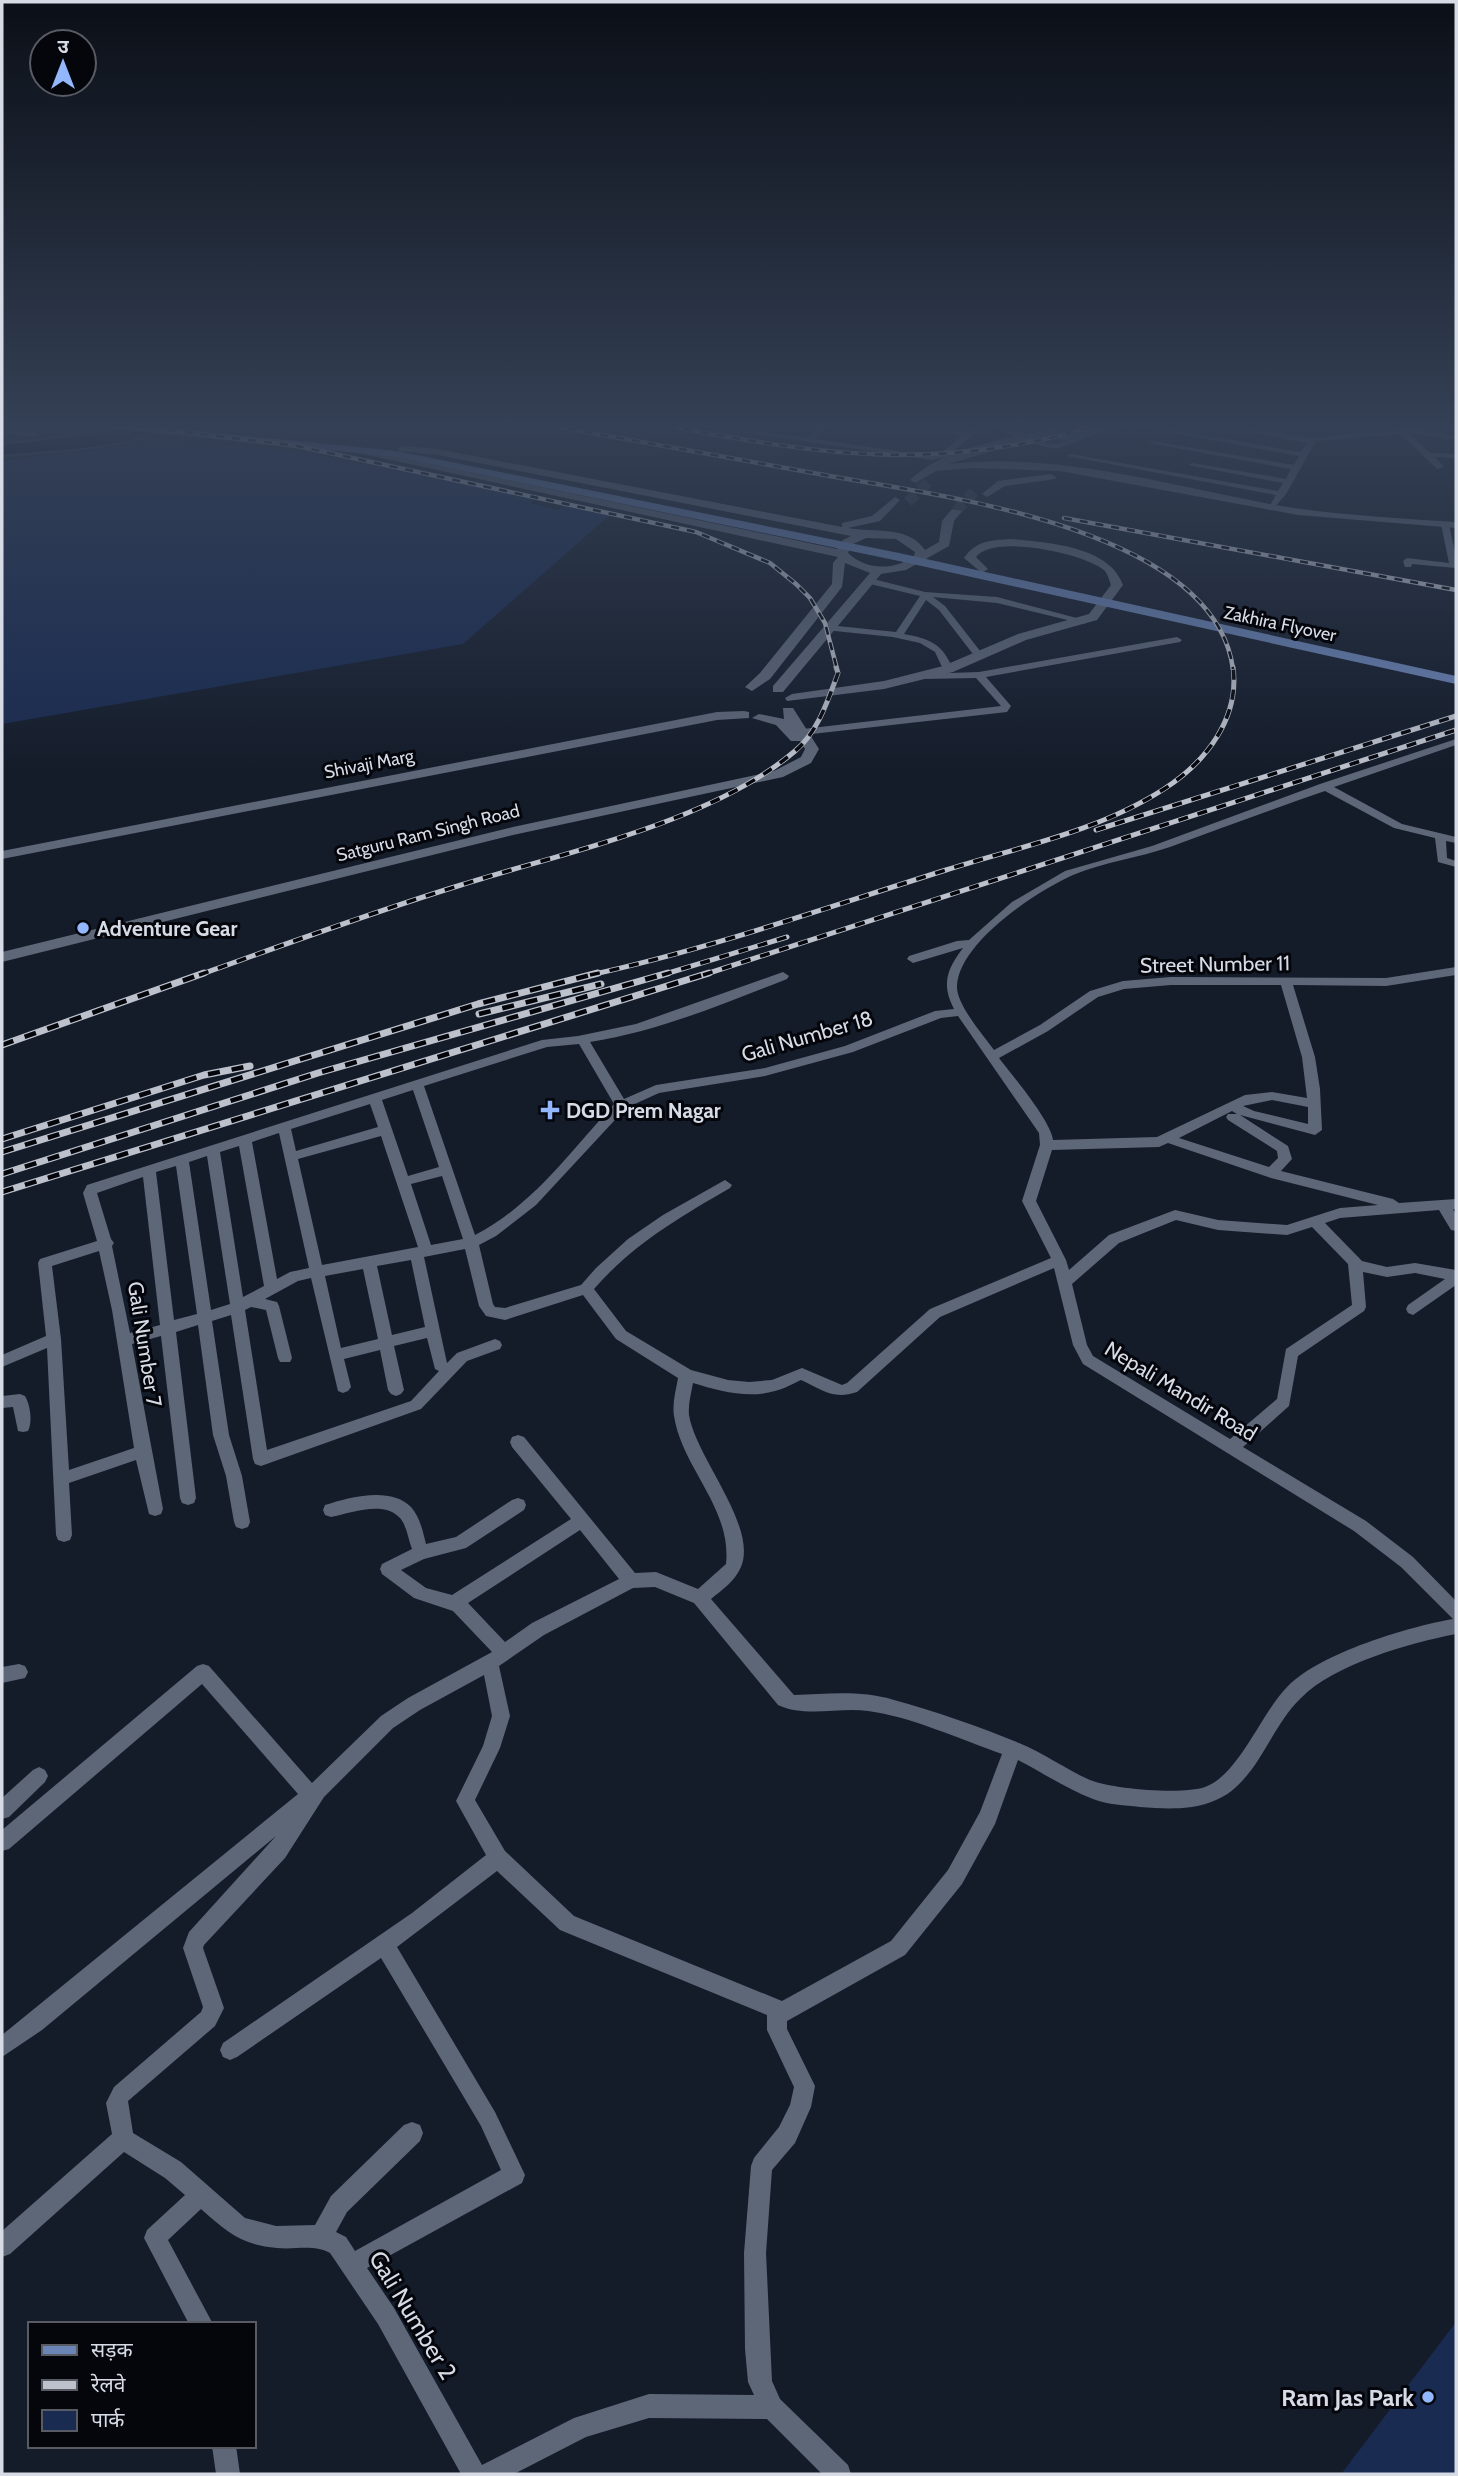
<svg xmlns="http://www.w3.org/2000/svg" width="1458" height="2476" viewBox="0 0 1458 2476" font-family="Cabin,'Noto Sans Devanagari',sans-serif">
	<rect width="100%" height="100%" fill="#141c2a"/>
	<g fill="#192b51">
		<polygon points="152,439 302,452 536,498 530,503 558,510 566,504 612,513 463,644 2,724 2,461 121,447"/>
		<polygon points="1456,2322 1456,2474 1342,2474 1342,2473"/>
	</g>
	<path fill="#000027" stroke="#404260" stroke-width="2" d="M123 426H168C125 451 52 451 2 456V444L116 430Z"/>
	<g fill="none" stroke-linecap="round" stroke-linejoin="round">
		<g stroke="#313946" stroke-width="11" stroke-dasharray="11 6" stroke-linecap="butt">
			<polyline points="908,502 928,482"/>
			<polyline points="956,511 974,492"/>
		</g>
		<g fill="#5e6778" fill-rule="evenodd">
			<polygon points="701,426 720,426 807,438 820,426 828,426 814,439 932,456 941,453 962,436 945,433 947,426 955,426 952,430 966,433 975,426 983,426 947,457 932,460"/>
			<path d="M995 426C1015 426 1033 443 1053 444 1064 445 1079 435 1090 431 1103 427 1116 426 1129 426L1097 434 1056 449 1021 441Z"/>
			<polygon points="1135,426 1151,426 1301,452 1307,443 1233,428 1238,426 1310,438 1398,429 1401,427 1405,429 1433,426 1424,430 1456,436 1456,440 1409,433 1430,453 1456,454 1456,458 1435,457 1444,467 1437,469 1401,434 1316,441 1286,494 1273,509 1269,507 1276,495 1067,456 1071,454 1278,491 1283,483 1188,465 1192,463 1286,479 1291,469 1149,443 1153,441 1294,465 1299,456"/>
			<polygon points="2,429 35,432 39,434 35,436 2,433"/>
			<polygon points="1445,522 1449,524 1456,557 1456,568 1412,564 1411,567 1405,567 1403,561 1407,558 1449,563 1441,524"/>
			<path d="M869 578 925 592 997 597 1088 621 1084 624 997 603 933 597 945 606 984 656 976 658 939 610 926 600 904 634C930 639 942 643 953 669L948 672 943 669 935 652 920 643 893 637 825 630V626L828 625 896 632 920 596 866 583V579Z"/>
			<polygon points="1177,637 1182,640 1180,642 986,677 1011,706 1007,712 803,735 798,732 803,729 1001,706 976,678 924,679 921,678 921,674 979,672"/>
			<path d="M1456 739V745L1334 787 1402 824 1456 837V843L1446 841 1447 858 1456 861V867L1438 862 1435 838 1394 828 1325 791C1273 809 1221 828 1170 847 1138 858 1104 862 1073 875 1037 891 959 942 957 986 956 1004 983 1035 994 1050L1040 1025 1090 991 1123 981 1171 977 1386 978 1456 967V975L1386 986 1293 985 1315 1057 1320 1089 1322 1130 1315 1135 1240 1115 1288 1146 1292 1159 1281 1171 1393 1199 1399 1203 1456 1199V1209H1453L1456 1215V1231L1451 1230 1439 1210 1340 1218 1325 1223 1362 1261 1387 1267 1415 1263 1456 1270V1285L1413 1315 1408 1313 1406 1309 1408 1305 1445 1279 1415 1273 1387 1277 1363 1272 1366 1307 1364 1311 1298 1356 1289 1406 1243 1447 1366 1521 1413 1557 1456 1601V1634C1410 1643 1334 1664 1301 1698 1276 1722 1266 1755 1243 1780 1216 1811 1179 1810 1140 1807 1125 1805 1108 1805 1093 1799 1067 1789 1043 1773 1018 1760L995 1824 962 1884 905 1955 787 2021V2029L815 2086 811 2107 795 2143 772 2170 766 2253 772 2381 780 2399 848 2465 851 2474H822L767 2419 649 2418 586 2437 514 2474H461L378 2324 330 2253C313 2244 296 2250 277 2248 241 2245 227 2232 201 2209L168 2240 213 2324H189L144 2238 147 2230 185 2195 165 2178 124 2152 10 2254 2 2257V2231L112 2134 106 2103 114 2087 201 2012 203 2007 183 1948 189 1932 276 1836 42 2030 2 2057V2035L298 1794 202 1684 9 1849 2 1851V1830L197 1666 203 1664 209 1666 312 1783 381 1716 408 1698 492 1652 453 1611 414 1598 382 1574 380 1569 382 1564 412 1549C408 1539 407 1526 400 1518 384 1500 351 1513 331 1517L325 1515 323 1510 325 1505C349 1497 391 1486 411 1507 420 1517 423 1532 426 1544L456 1537 512 1500 518 1498 524 1500 526 1505 524 1510 466 1548 424 1559 401 1570 426 1588 452 1595 571 1519 512 1447 510 1442 512 1437 518 1435 524 1437 635 1573 656 1572 698 1589 726 1564C732 1508 682 1468 674 1416 672 1403 676 1390 678 1378L616 1339 583 1295 505 1320 486 1316 479 1306 465 1249 424 1257 447 1363 457 1353 495 1339 500 1341 502 1345 500 1349 467 1361 421 1409 261 1466 255 1464 253 1459 231 1315 212 1321 229 1435 242 1476 250 1522 248 1527 242 1529 236 1527 234 1522 226 1476 213 1435 198 1325 176 1332 196 1498 194 1503 188 1505 182 1503 180 1498 161 1336 132 1344 163 1509 161 1514 155 1516 149 1514 136 1460 69 1483 72 1535 70 1540 64 1542 58 1540 56 1535 47 1348 2 1367V1355L46 1336 38 1263 40 1259 97 1241 83 1193 87 1185 542 1040 578 1036 636 1024 783 972 789 976 787 979C723 1004 659 1031 590 1042L624 1099 656 1085 765 1068 845 1046 935 1011 954 1009C941 984 947 969 963 948L913 963 907 959 909 956 957 941 969 940 1012 902 1065 871 1152 846 1320 784ZM1171 985H1281L1302 1057 1307 1098 1272 1092 1245 1095 1157 1137 1053 1140C1051 1121 1012 1075 999 1058L1048 1031 1098 997 1124 989ZM958 1016 1039 1133 1040 1145 1022 1201 1051 1258 930 1309 847 1383 842 1385 802 1368 772 1380 749 1382 728 1380 691 1370 626 1331 594 1289C632 1245 680 1217 730 1188L732 1185 725 1180 663 1215 628 1239 596 1268 581 1285 505 1308 495 1307 493 1304 479 1245 496 1236 536 1205 626 1108 659 1093 765 1076 853 1052 941 1018ZM579 1044 614 1104C572 1150 532 1206 475 1235L424 1086 547 1047ZM413 1090 439 1167 408 1176 382 1100ZM1272 1100 1308 1107V1124L1254 1111 1243 1106ZM370 1104 378 1127 296 1151 291 1129ZM1232 1111 1237 1114H1228L1226 1117 1228 1120 1277 1151 1278 1158 1269 1167 1179 1138ZM279 1133 309 1268 290 1272 277 1279 252 1142ZM381 1136 418 1247 322 1265 298 1159ZM1168 1143 1271 1178 1378 1205 1340 1208 1287 1225 1218 1220 1175 1210 1109 1235 1069 1270 1066 1260 1036 1201 1052 1150 1159 1147ZM239 1146 264 1286 243 1297 220 1152ZM207 1156 230 1304 211 1310 189 1162ZM176 1166 197 1314 174 1320 156 1172ZM442 1176 463 1239 431 1245 411 1184ZM143 1177 160 1325 130 1333 112 1246 114 1243 111 1239 97 1193ZM1176 1220 1218 1230 1287 1235 1312 1227 1348 1264 1352 1305 1286 1349 1277 1399 1230 1439 1093 1356 1087 1345 1072 1284 1119 1243ZM99 1251 112 1310 134 1448 69 1470 61 1339 52 1266ZM411 1260 425 1327 392 1335 377 1266ZM1054 1268 1073 1345 1083 1364 1354 1531 1401 1567 1453 1619C1407 1627 1321 1653 1288 1686 1261 1713 1239 1775 1205 1787 1182 1795 1112 1789 1090 1780 1065 1769 1044 1753 1019 1743 981 1727 934 1711 894 1700 861 1690 827 1694 794 1695L711 1599C722 1590 735 1581 741 1567 758 1526 696 1458 689 1415 688 1405 691 1394 693 1383 719 1391 748 1399 775 1391 784 1389 792 1384 801 1380 823 1390 833 1400 857 1392L940 1317ZM363 1269 378 1339 341 1348 325 1276ZM311 1278 338 1391 343 1393 348 1391 351 1387 344 1359 380 1350 388 1390 391 1394 396 1396 401 1394 404 1390 394 1346 427 1338 435 1369 439 1371 411 1401 267 1450 245 1310 251 1307 266 1310 278 1358 280 1362H290L292 1358 279 1306 277 1302 265 1299 298 1281ZM580 1530 619 1579 532 1623 505 1642 468 1603ZM655 1587 694 1603 778 1705C806 1718 838 1707 868 1711 909 1716 962 1740 1002 1754L980 1812 948 1870 891 1941 782 2001 574 1916 505 1851 475 1800 500 1748 510 1716 499 1666 544 1635 633 1588ZM484 1675 492 1716 483 1746 456 1801 486 1855 412 1913 223 2043 220 2050 223 2057 230 2060 237 2057 381 1958 481 2126 501 2170 355 2251 346 2237 336 2232 347 2212 420 2141 423 2133 420 2125 412 2122 404 2125 331 2196 315 2225 276 2226 245 2218 181 2162 133 2133 128 2101 215 2026 224 2008 203 1948 204 1945 285 1858 324 1797 393 1728 420 1710ZM497 1871 560 1930 767 2015V2030L794 2087 790 2105 779 2127 754 2158 751 2166 744 2253 745 2349 748 2382 754 2395 649 2394 574 2418 482 2465 394 2308 367 2268 522 2183 525 2175 495 2112 397 1947Z"/>
			<path d="M20 1394 25 1396C30 1404 33 1422 28 1431L23 1432 18 1431 13 1407 2 1408V1396Z"/>
			<polygon points="19,1664 25,1666 28,1672 25,1678 2,1683 2,1667"/>
			<polygon points="39,1767 45,1770 48,1776 45,1782 9,1817 2,1819 2,1798 33,1770"/>
			<polygon points="212,2446 236,2446 240,2474 216,2474"/>
		</g>
		<g fill="#5e6778" fill-rule="evenodd">
			<path d="M1061 426H1078L948 464C1059 452 1167 485 1275 505 1335 515 1396 518 1456 522V528L1298 515 1060 471 972 468 936 471 915 483 910 480C946 445 1011 439 1061 426Z"/>
			<polygon points="1097,426 1113,426 1062,442 1057,439"/>
			<path d="M403 446 438 449 842 527V523L872 516 895 497 900 500 880 521 848 528C874 533 908 525 925 550L939 542 942 521 952 509 962 511 954 521 949 546 906 570 881 574 783 692H773V686L870 573 845 563 842 587 770 679 752 691 745 687 760 673 832 584 833 563 838 557 345 450 350 447 837 549 843 540 851 536 438 455 399 451 398 449ZM866 538 896 539 915 552 914 556C894 571 866 570 848 553L851 545Z"/>
			<polygon points="1051,474 1056,477 1055,479 1005,486 987,497 982,494 998,481"/>
			<path d="M1011 539C1046 542 1110 546 1123 585L1097 620 1026 640 953 672 884 689 787 701 785 698 792 694 884 681 943 666 1018 634 1089 614 1111 585C1109 580 1108 574 1104 570 1084 553 993 534 976 557L988 569 982 573 964 558C976 541 990 540 1011 539Z"/>
			<polygon points="783,708 793,708 819,749 811,763 783,777 513,835 2,962 2,952 513,827 774,771 801,757 805,749 800,741 791,741 776,725 752,718 759,714 784,719"/>
			<polygon points="744,711 749,712 749,718 717,720 2,859 2,851 717,712"/>
		</g>
		<polygon fill="#6a84b6" fill-rule="evenodd" points="108,426 146,426 397,451 899,553 1456,676 1456,684 899,561 397,457 114,429"/>
		<g stroke="#bcc1cc" stroke-width="4.5">
			<g id="rail-far2">
				<polyline points="137,426 297,446 696,532 770,563 796,584 810,598 825,623 837,669"/>
				<path d="M553 426C642 442 731 458 819 474 931 495 1214 525 1233 669"/>
				<path d="M669 426C825 456 939 472 1095 426"/>
				<polyline points="1064,518 1456,590"/>
			</g>
		</g>
		<g stroke="#bcc1cc" stroke-width="5">
			<g id="rail-far1">
				<polyline points="1096,830 1456,716"/>
				<path d="M199 975C286 944 373 912 461 885 565 852 712 822 795 751 818 732 828 700 838 673L836 667"/>
				<path d="M590 975C710 949 828 907 946 870 1019 847 1099 831 1164 789 1206 762 1240 718 1233 667"/>
				<polyline points="662,975 787,937"/>
				<polyline points="703,975 1456,730"/>
			</g>
		</g>
		<g stroke="#bcc1cc" stroke-width="7">
			<g id="rail">
				<polyline points="479,1014 601,984"/>
				<polyline points="2,1045 204,973"/>
				<polyline points="2,1139 204,1075 250,1066"/>
				<polyline points="2,1152 478,1004 598,973"/>
				<polyline points="2,1174 318,1073 668,973"/>
				<polyline points="2,1192 709,973"/>
			</g>
		</g>
		<use href="#rail-far2" stroke="#04060c" stroke-width="2.5" stroke-dasharray="8" stroke-linecap="butt"/>
		<use href="#rail-far1" stroke="#04060c" stroke-width="3.5" stroke-dasharray="10" stroke-linecap="butt"/>
		<use href="#rail" stroke="#04060c" stroke-width="4.5" stroke-dasharray="12" stroke-linecap="butt"/>
	</g>
	<linearGradient id="sky" x2="0" y2="1"><stop stop-color="#0b0f17"/><stop offset="0.55" stop-color="#344055"/><stop offset="1" stop-color="#344055" stop-opacity="0"/></linearGradient>
	<rect width="1458" height="773" fill="url(#sky)"/>
	<g fill="#93b7fd" stroke="#04060c" stroke-width="2.5">
		<circle cx="83" cy="928" r="7"/>
		<path d="M546.5 1099.5h7v7h7v7h-7v7h-7v-7h-7v-7h7z"/>
		<circle cx="1428" cy="2397" r="7"/>
	</g>
	<g text-anchor="middle" dominant-baseline="central" stroke-width="6" stroke-linejoin="round" paint-order="stroke">
		<g font-size="18" fill="#d6dbe5" stroke="#04060c">
			<text transform="translate(1280 624) rotate(12)">Zakhira Flyover</text>
			<text transform="translate(369 764) rotate(-11)">Shivaji Marg</text>
			<text transform="translate(428 833) rotate(-14)">Satguru Ram Singh Road</text>
		</g>
		<g font-size="21" font-weight="bold" fill="#d6dbe5" stroke="#04060c" text-anchor="start">
			<text x="97" y="928">Adventure Gear</text>
			<text x="566" y="1110">DGD Prem Nagar</text>
		</g>
		<g font-size="21" fill="#d6dbe5" stroke="#04060c">
			<text transform="translate(1215 964) rotate(-1)">Street Number 11</text>
			<text transform="translate(807 1036) rotate(-16)">Gali Number 18</text>
			<text transform="translate(145 1344) rotate(81)">Gali Number 7</text>
			<text transform="translate(1181 1391) rotate(31)">Nepali Mandir Road</text>
		</g>
		<g font-size="24" fill="#d6dbe5" stroke="#04060c">
			<text transform="translate(413 2315) rotate(59)">Gali Number 2</text>
		</g>
		<g font-size="24" font-weight="bold" fill="#d6dbe5" stroke="#04060c" text-anchor="end">
			<text x="1414" y="2397">Ram Jas Park</text>
		</g>
	</g>
	<rect width="1458" height="2476" fill="none" stroke="#d6dbe5" stroke-width="7"/>
	<rect x="28" y="2322" width="228" height="126" fill="#04060c" stroke="#585b63" stroke-width="2"/>
	<rect x="42" y="2345" width="35" height="10" fill="#6a84b6" stroke="#585b63" stroke-width="2"/>
	<text x="91" y="2357" font-size="21" fill="#d6dbe5">सड़क</text>
	<rect x="42" y="2380" width="35" height="10" fill="#bcc1cc" stroke="#585b63" stroke-width="2"/>
	<text x="91" y="2392" font-size="21" fill="#d6dbe5">रेलवे</text>
	<rect x="42" y="2410" width="35" height="21" fill="#192b51" stroke="#585b63" stroke-width="2"/>
	<text x="91" y="2427" font-size="21" fill="#d6dbe5">पार्क</text>
	<g transform="translate(63 63)"><circle r="33" fill="#04060c" stroke="#585b63" stroke-width="2"/>
	<path d="M0-5L12 26L0 18L-12 26Z" fill="#93b7fd"/>
	<text y="-10" font-size="19" font-weight="bold" text-anchor="middle" fill="#d6dbe5">उ</text>
	</g>
</svg>
